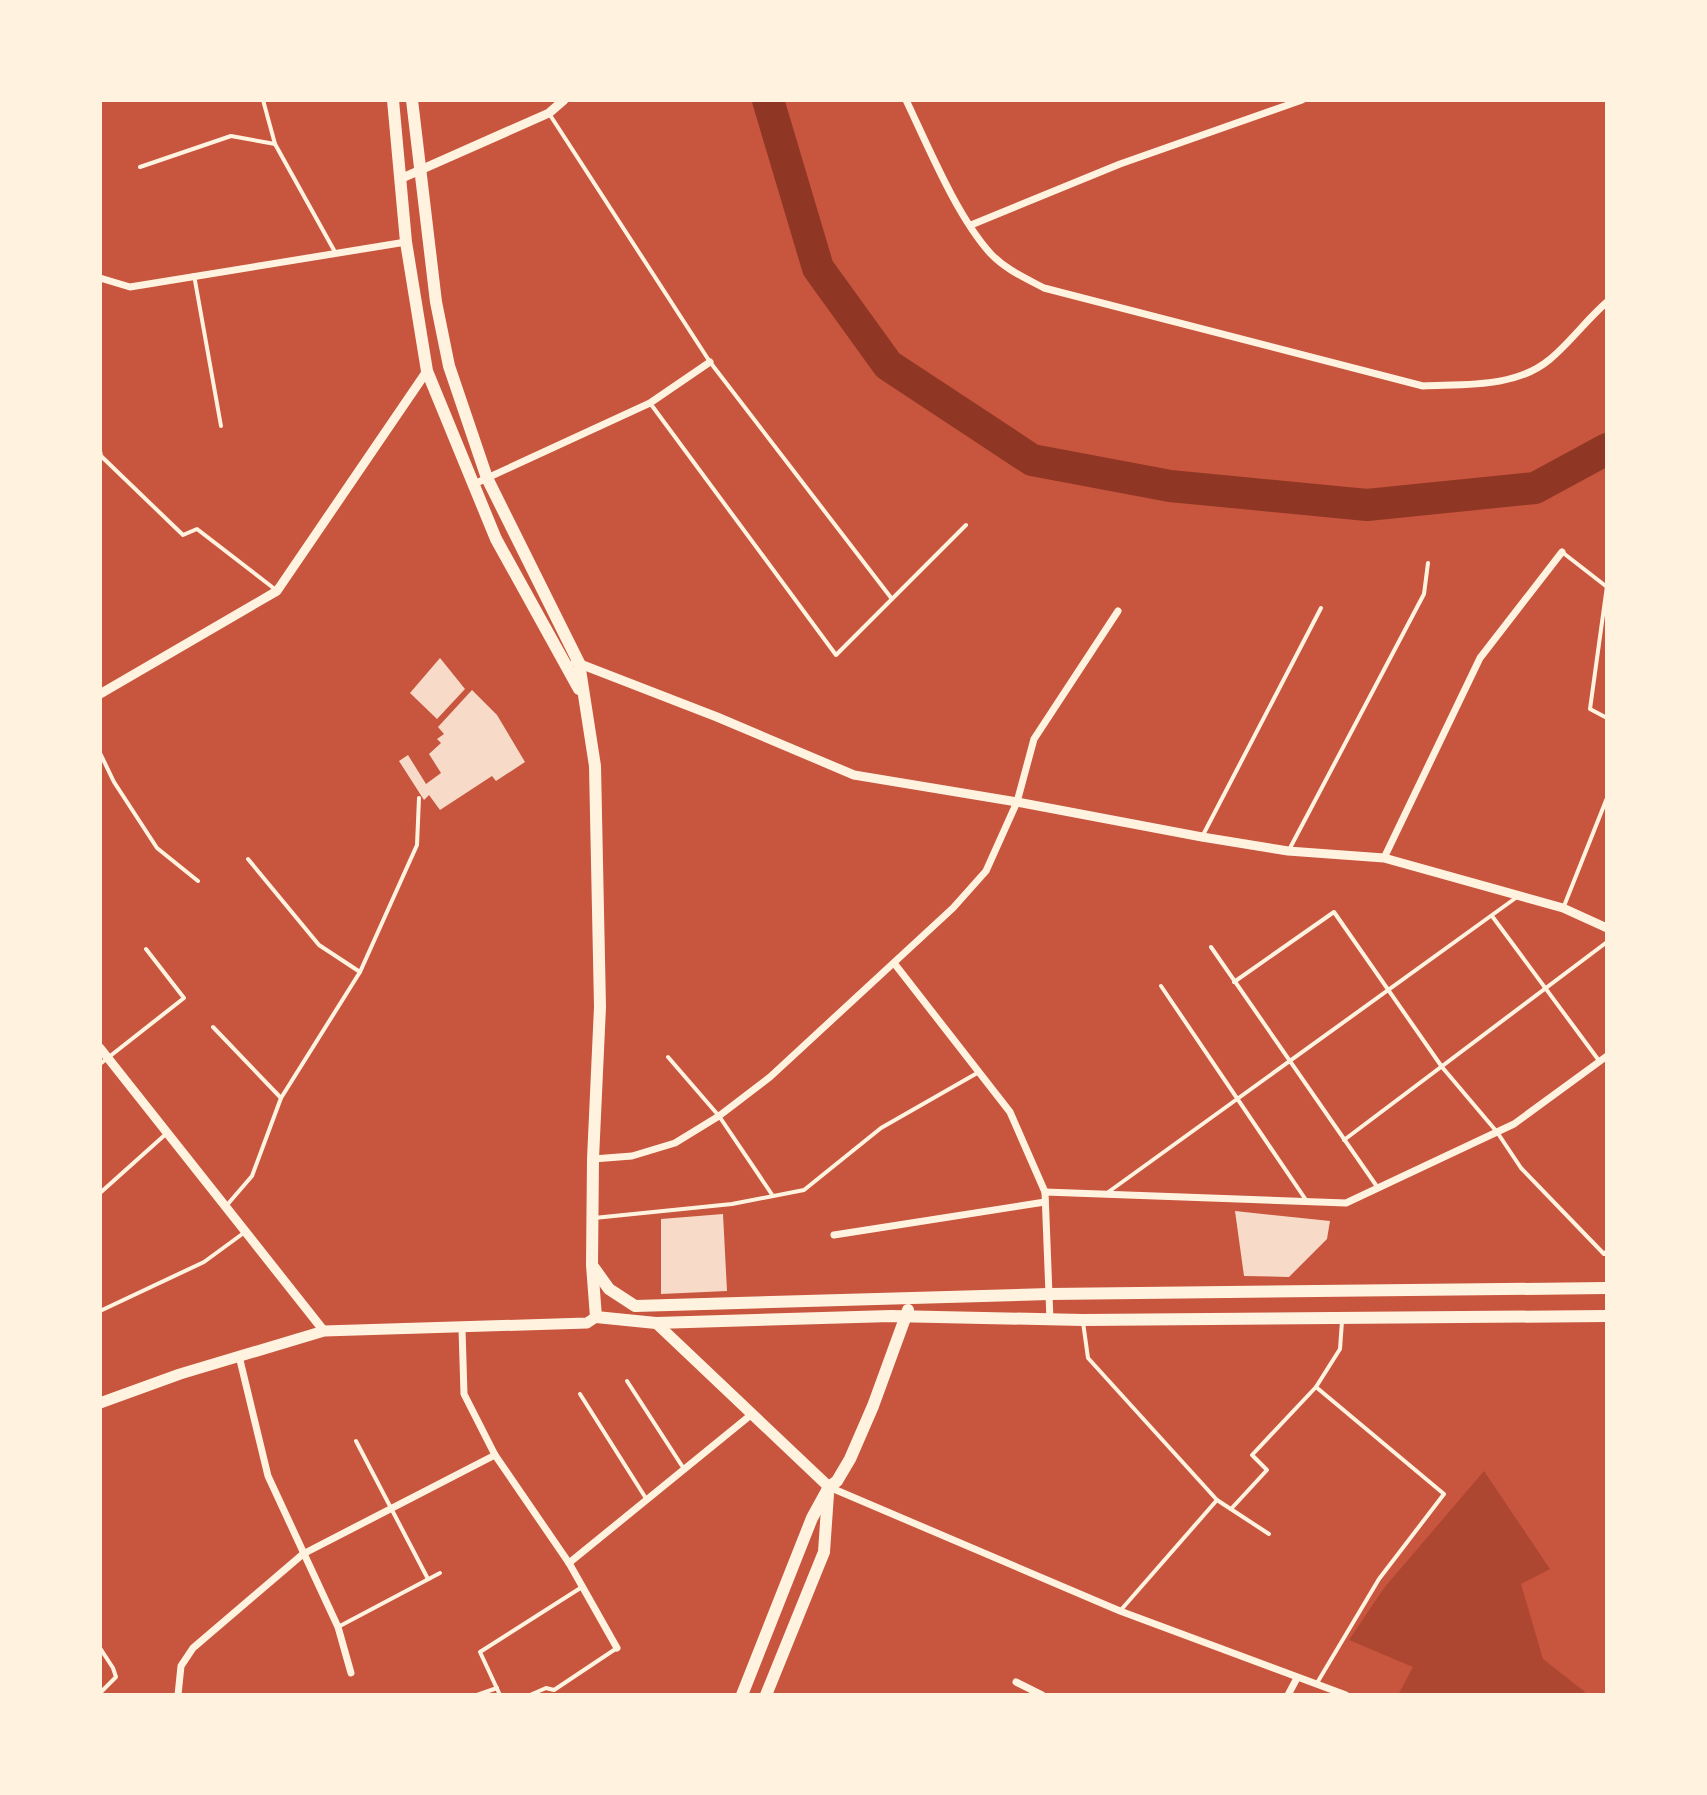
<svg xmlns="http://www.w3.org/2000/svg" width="1707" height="1795" viewBox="0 0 1707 1795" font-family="Manrope,sans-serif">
	<rect width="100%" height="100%" fill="#c8553d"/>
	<polygon fill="#ae4732" points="1484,1471 1550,1569 1521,1584 1543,1659 1585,1692 1582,1695 1398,1695 1413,1667 1349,1640 1384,1588"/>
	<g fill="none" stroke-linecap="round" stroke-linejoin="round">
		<polyline stroke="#8f3625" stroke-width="32" points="768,100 818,268 888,365 1032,460 1170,486 1367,505 1535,488 1607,449"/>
	</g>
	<g fill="#f7dbc8">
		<polygon points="440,658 465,689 437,719 410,693"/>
		<polygon points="472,690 497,715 525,762 496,781 492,776 440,810 429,795 424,800 399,761 408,755 426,784 441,773 429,754 441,743 437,739 444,734 438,727"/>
		<polygon points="1235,1211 1330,1221 1327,1239 1289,1277 1244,1276"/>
		<polygon points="723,1214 727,1291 661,1294 661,1219"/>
	</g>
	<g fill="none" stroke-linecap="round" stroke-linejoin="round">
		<g stroke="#fff3e0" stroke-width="4">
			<polyline points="263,100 275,144 335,252"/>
			<polyline points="550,115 710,362 892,599"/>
			<polyline points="140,167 231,136 275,144"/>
			<polyline points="194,275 221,426"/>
			<polyline points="650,403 836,655 966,525"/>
			<polyline points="100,451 101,456 183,535 197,529 276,590"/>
			<polyline points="1562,552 1607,587"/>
			<polyline points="1607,586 1590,709 1607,718"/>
			<polyline points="100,753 114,782 157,848 198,881"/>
			<polyline points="1203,835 1321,608"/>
			<polyline points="1290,848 1424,594 1428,563"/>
			<polyline points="248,859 319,945 360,972"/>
			<polyline points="1564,906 1607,798"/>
			<polyline points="1492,916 1600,1062"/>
			<polyline points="1211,947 1378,1188"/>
			<polyline points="1234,982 1334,912 1442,1067 1497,1132 1521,1168 1604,1254 1607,1251"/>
			<polyline points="1161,986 1306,1200"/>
			<polyline points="213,1027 281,1098"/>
			<polyline points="668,1057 719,1116 773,1196"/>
			<polyline points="100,1064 184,998 146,949"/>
			<polyline points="1344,1140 1607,942"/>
			<polyline points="100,1193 167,1133"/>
			<polyline points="1107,1193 1517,897"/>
			<polyline points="227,1205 252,1176 281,1098 360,972 417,845 419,798"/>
			<polyline points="594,1218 732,1204 804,1190 881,1128 979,1072"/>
			<polyline points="100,1311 204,1262 245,1232"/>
			<polyline points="1083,1322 1088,1358 1217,1500 1269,1534"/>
			<polyline points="627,1381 684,1469"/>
			<polyline points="1316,1387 1444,1494 1379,1579 1317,1683"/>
			<polyline points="580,1394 647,1500"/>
			<polyline points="356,1441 428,1579"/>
			<polyline points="1231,1509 1267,1470 1252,1455 1316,1387 1340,1349 1342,1321"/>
			<polyline points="1120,1611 1217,1500"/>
			<polyline points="338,1627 440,1573"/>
			<polyline points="100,1648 113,1668 116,1677 100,1693"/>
			<polyline points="477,1695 497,1688"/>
			<polyline points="500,1695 480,1652 582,1587"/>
			<polyline points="530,1695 546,1688 554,1690 617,1648"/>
		</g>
		<g stroke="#fff3e0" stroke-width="7">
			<path d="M906 100C928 146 957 217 991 254 1005 269 1025 278 1044 288L1423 386C1465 384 1515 388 1549 360 1570 343 1586 320 1607 302"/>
			<polyline points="971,225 1120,164 1302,100"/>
			<polyline points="100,278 130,287 406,242"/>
			<polyline points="472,485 650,403 710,362"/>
			<polyline points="1384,858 1480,658 1562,552"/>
			<polyline points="894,963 1010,1112 1045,1192 1050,1320"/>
			<polyline points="593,1159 632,1156 675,1143 719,1116 770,1077 953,908 986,871 1017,802 1034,739 1118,611"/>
			<polyline points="1045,1192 1346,1203 1514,1124 1607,1056"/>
			<polyline points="834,1235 1045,1202"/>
			<polyline points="462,1329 464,1394 495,1455 569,1563 617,1648"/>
			<polyline points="239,1356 268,1476 338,1627 351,1673"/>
			<polyline points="829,1487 1120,1611 1346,1695"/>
			<polyline points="569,1563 752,1414"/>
			<polyline points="1016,1682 1042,1695"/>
			<polyline points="178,1695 181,1666 193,1648 303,1554 495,1455"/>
			<polyline points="1288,1695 1297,1678"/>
		</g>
		<g stroke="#fff3e0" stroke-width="9">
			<polyline points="400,179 549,113 564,100"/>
			<polyline points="575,662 717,717 854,775 1017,802 1202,837 1288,851 1384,858 1563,908 1607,928"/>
			<polyline points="100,694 277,591 427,371"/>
			<polyline points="100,1048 324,1331"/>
		</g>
		<g stroke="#fff3e0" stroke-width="11">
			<polyline points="656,1323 829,1487"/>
			<polyline points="100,1403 180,1374 324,1331 587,1323 596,1317"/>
		</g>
		<g stroke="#fff3e0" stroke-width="12">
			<polyline points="393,100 406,242 427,371 496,539 579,689"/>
			<polyline points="412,100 436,302 449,366 487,478 579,663 595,766 600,1007 593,1159 592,1265 596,1317 656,1323 891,1316 1083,1320 1607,1316"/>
			<polyline points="594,1268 609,1289 635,1306 1049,1294 1607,1288"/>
			<polyline points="742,1695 812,1518 829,1487 837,1481 850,1459 873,1406 908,1310"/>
			<polyline points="766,1695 824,1552 828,1494"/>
		</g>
	</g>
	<rect width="1707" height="1795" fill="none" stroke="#fff3e0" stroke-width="204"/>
</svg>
